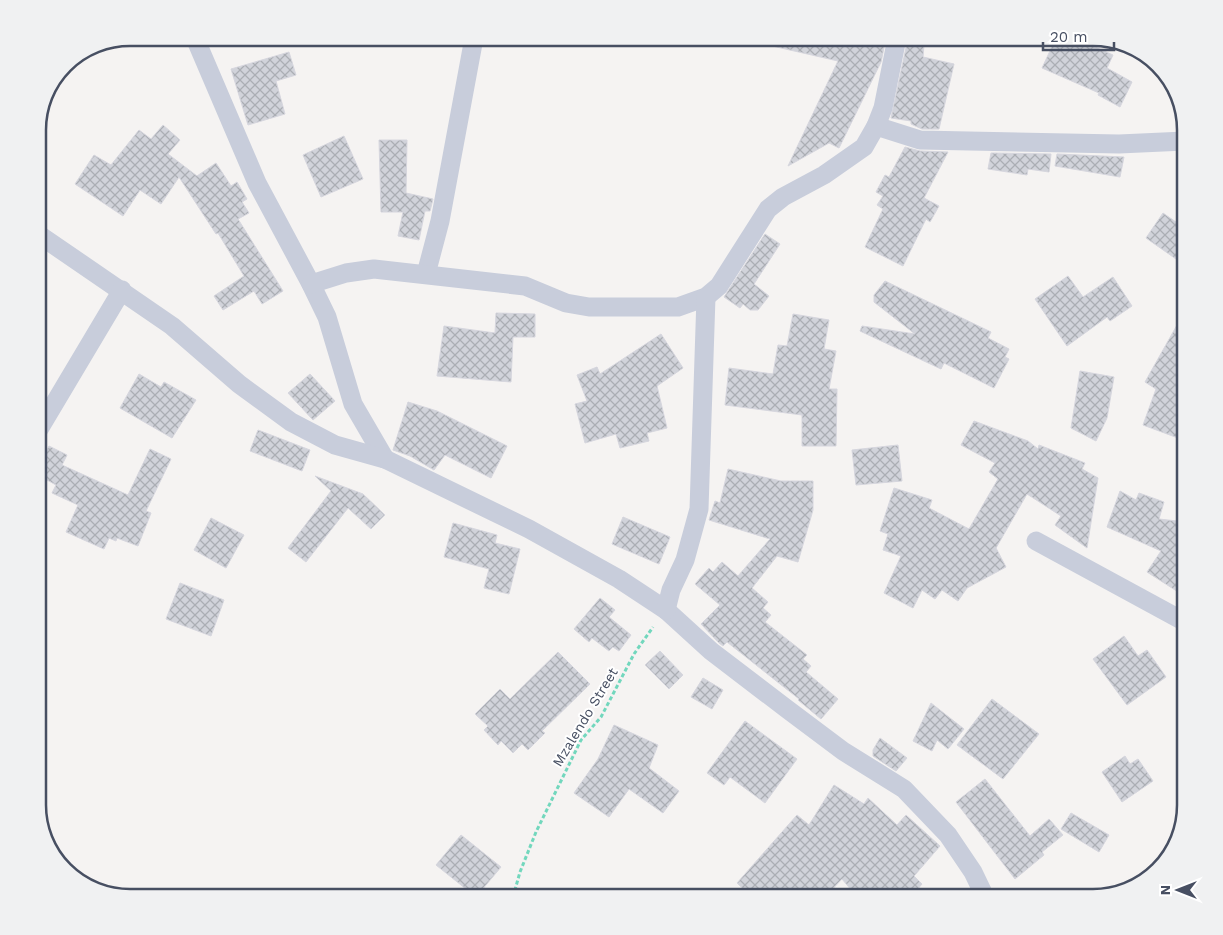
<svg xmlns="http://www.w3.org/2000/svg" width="1223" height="935" viewBox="0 0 1223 935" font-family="'Work Sans',sans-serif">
	<defs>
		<pattern id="building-cross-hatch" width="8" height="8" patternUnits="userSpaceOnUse" patternTransform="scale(1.25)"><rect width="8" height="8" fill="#d1d3da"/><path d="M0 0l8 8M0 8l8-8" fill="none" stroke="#abaeb4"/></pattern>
	</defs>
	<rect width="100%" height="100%" fill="#f5f3f2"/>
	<g fill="url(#building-cross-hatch)" stroke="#d6d6de">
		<polygon points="769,38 886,38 881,62 839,148 829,143 788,166 838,61 768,45"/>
		<polygon points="1056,38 1093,38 1098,39 1095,47 1113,55 1107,68 1132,82 1120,107 1098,95 1099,93 1042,68"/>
		<polygon points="907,43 924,45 923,57 954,64 939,129 922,129 911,124 911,121 891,118"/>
		<polygon points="289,52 296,75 276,81 285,114 248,125 231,69"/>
		<polygon points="163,125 180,140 168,154 197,176 216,163 231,186 237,182 247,199 242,202 249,213 238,219 283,291 262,304 254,291 223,310 214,296 244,276 218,233 216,234 179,177 161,204 140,190 123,216 75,184 94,155 111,165 139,130 151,139"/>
		<polygon points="344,136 363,179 321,197 303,155"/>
		<polygon points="379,140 407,140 406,193 433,199 430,211 425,211 419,240 398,236 403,212 381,212"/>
		<polygon points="905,147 920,151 948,152 924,198 939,206 930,222 926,219 903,266 865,247 883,209 877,205 883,196 876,192 885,175 889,177"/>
		<polygon points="991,153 1051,154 1049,172 1028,169 1027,175 988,169"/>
		<polygon points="1057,154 1124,157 1120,177 1055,166"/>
		<polygon points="1163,213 1186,229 1186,266 1146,238"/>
		<polygon points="765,234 780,244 754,284 769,296 758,310 750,310 743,304 740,308 724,297"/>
		<polygon points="1068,276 1083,297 1113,277 1132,306 1110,321 1107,317 1067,346 1035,299"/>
		<polygon points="885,281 991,332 988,338 1009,349 1005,357 1009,359 994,388 944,363 941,369 860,331 862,326 915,334 874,302 874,295"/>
		<polygon points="1186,309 1186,441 1143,425 1156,389 1145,382"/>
		<polygon points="496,313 535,314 535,337 513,337 511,382 437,376 444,326 495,333"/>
		<polygon points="793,314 829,320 824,349 836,351 829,389 837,389 836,446 802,446 802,415 725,405 729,368 773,374 778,345 787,346"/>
		<polygon points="661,334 683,368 657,386 667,428 647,433 649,441 620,448 616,434 585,443 575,404 587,401 577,375 597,367 600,374"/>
		<polygon points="1080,371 1114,377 1107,418 1096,441 1071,428"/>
		<polygon points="139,374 161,387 164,382 196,400 172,438 120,408"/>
		<polygon points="310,374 335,401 313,420 288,393"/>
		<polygon points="408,402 437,411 507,446 491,478 445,455 434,470 410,456 393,450"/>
		<polygon points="974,421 1028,441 1038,449 1039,445 1085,463 1082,469 1098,478 1087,548 1055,525 1061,516 1027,494 996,548 1006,567 967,588 958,601 942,590 935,599 922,590 913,608 884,593 901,556 883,550 888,534 880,531 894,488 932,500 929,508 969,529 998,479 989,472 995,463 961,445"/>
		<polygon points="258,430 310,450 302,471 250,451"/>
		<polygon points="898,445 902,481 856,485 852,450"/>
		<polygon points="49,446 67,455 62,465 128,495 150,449 171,459 146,511 151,513 138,546 117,538 116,541 109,538 104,549 66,532 78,505 52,493 56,485 38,475 38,469"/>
		<polygon points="728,469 781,481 813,481 813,510 798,562 777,556 752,588 768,602 763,608 771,615 765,622 807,655 803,659 811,666 806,672 838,699 821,719 798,700 799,699 727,642 723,646 719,643 701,624 720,605 695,584 709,568 713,572 722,562 738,576 770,539 709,520 715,501 720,503"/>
		<polygon points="315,476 363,494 385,515 371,529 348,508 306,562 288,548 331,491"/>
		<polygon points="1120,491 1136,500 1139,493 1164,502 1159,519 1186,522 1186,597 1147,572 1161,551 1107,527"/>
		<polygon points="623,517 670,537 659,564 612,544"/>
		<polygon points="211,518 244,535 226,568 194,550"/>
		<polygon points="453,523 497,535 495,543 520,549 509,594 484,588 489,569 444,557"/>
		<polygon points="180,583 224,600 211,636 166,619"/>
		<polygon points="600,598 615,610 609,617 631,635 619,651 613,647 609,651 592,638 589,642 574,629"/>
		<polygon points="1124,636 1138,656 1147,650 1166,677 1127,705 1093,659"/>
		<polygon points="660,651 683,675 669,689 645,665"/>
		<polygon points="558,652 590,684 542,731 545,733 528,750 522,744 513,753 501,741 498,745 484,730 488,726 475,714 500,689 510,699"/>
		<polygon points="703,678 723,690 712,709 691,697"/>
		<polygon points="992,699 1039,734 1003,779 957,745"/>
		<polygon points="931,703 964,729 948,749 937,740 932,751 913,741"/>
		<polygon points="745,721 797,759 765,803 730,777 724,785 707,773"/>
		<polygon points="614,725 658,745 649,768 679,791 663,813 629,789 609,817 574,793 598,759"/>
		<polygon points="880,738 907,758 896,771 873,756 873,750"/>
		<polygon points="1125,756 1130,764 1138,759 1153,781 1122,802 1102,772"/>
		<polygon points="985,779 1030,836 1049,819 1063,835 1042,852 1044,855 1015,879 956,802"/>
		<polygon points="834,785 864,804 868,798 897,825 906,815 940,846 914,876 922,884 910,898 906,898 897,889 888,898 858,898 842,879 824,898 753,898 737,883 797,815 809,825"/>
		<polygon points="1071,813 1109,835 1099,852 1061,829"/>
		<polygon points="461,835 501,867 476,897 436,865"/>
	</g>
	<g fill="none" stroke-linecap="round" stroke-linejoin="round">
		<g stroke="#72d7bd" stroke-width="3" stroke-dasharray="4 2.5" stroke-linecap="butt">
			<polyline points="139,897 166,891"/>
			<polyline points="513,897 520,872 536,832 581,740 601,717 634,654 653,627"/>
		</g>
		<g stroke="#c8cddb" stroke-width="19">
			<polyline points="195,38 257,183 311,284 327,317 353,404 385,459"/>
			<polyline points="876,126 920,140 1119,144 1185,141"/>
			<polyline points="38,234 172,326 239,384 291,422 335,445 385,459 529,529 619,579 666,610 711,651 787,709 843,751 904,789 948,835 973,872 985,897"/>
			<polyline points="426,274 440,221 474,38"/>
			<polyline points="311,284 346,273 374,269 525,286 566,303 589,307 678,307 706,297 719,286 768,209 783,197 824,175 864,147 876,126 883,108 897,38"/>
			<polyline points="38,431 122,290"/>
			<polyline points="1036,541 1185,622"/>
			<polyline points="666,610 671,590 685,560 699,509 706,297"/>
		</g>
	</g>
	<g text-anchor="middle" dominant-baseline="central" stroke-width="4" stroke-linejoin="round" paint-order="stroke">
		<g font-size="14" fill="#474f62" stroke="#fff">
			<text transform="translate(585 717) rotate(-59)">Mzalendo Street</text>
		</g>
	</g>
	<path d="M0 0H1223V935H0ZM130 46H1093A84 84 0 0 1 1177 130V805A84 84 0 0 1 1093 889H130A84 84 0 0 1 46 805V130A84 84 0 0 1 130 46Z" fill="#f0f1f2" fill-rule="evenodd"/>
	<path fill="none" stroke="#474f62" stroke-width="2.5" d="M130 46H1093A84 84 0 0 1 1177 130V805A84 84 0 0 1 1093 889H130A84 84 0 0 1 46 805V130A84 84 0 0 1 130 46Z"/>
	<g transform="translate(1178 890) rotate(270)" stroke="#ffffff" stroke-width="4" paint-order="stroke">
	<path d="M0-4L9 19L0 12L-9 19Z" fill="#474f62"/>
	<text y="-8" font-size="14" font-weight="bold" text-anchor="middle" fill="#474f62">N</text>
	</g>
	<path d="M1043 42v8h71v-8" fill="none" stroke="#474f62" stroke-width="2.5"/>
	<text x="1050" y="42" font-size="15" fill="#474f62" stroke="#ffffff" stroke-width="4" paint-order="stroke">20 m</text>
</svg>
